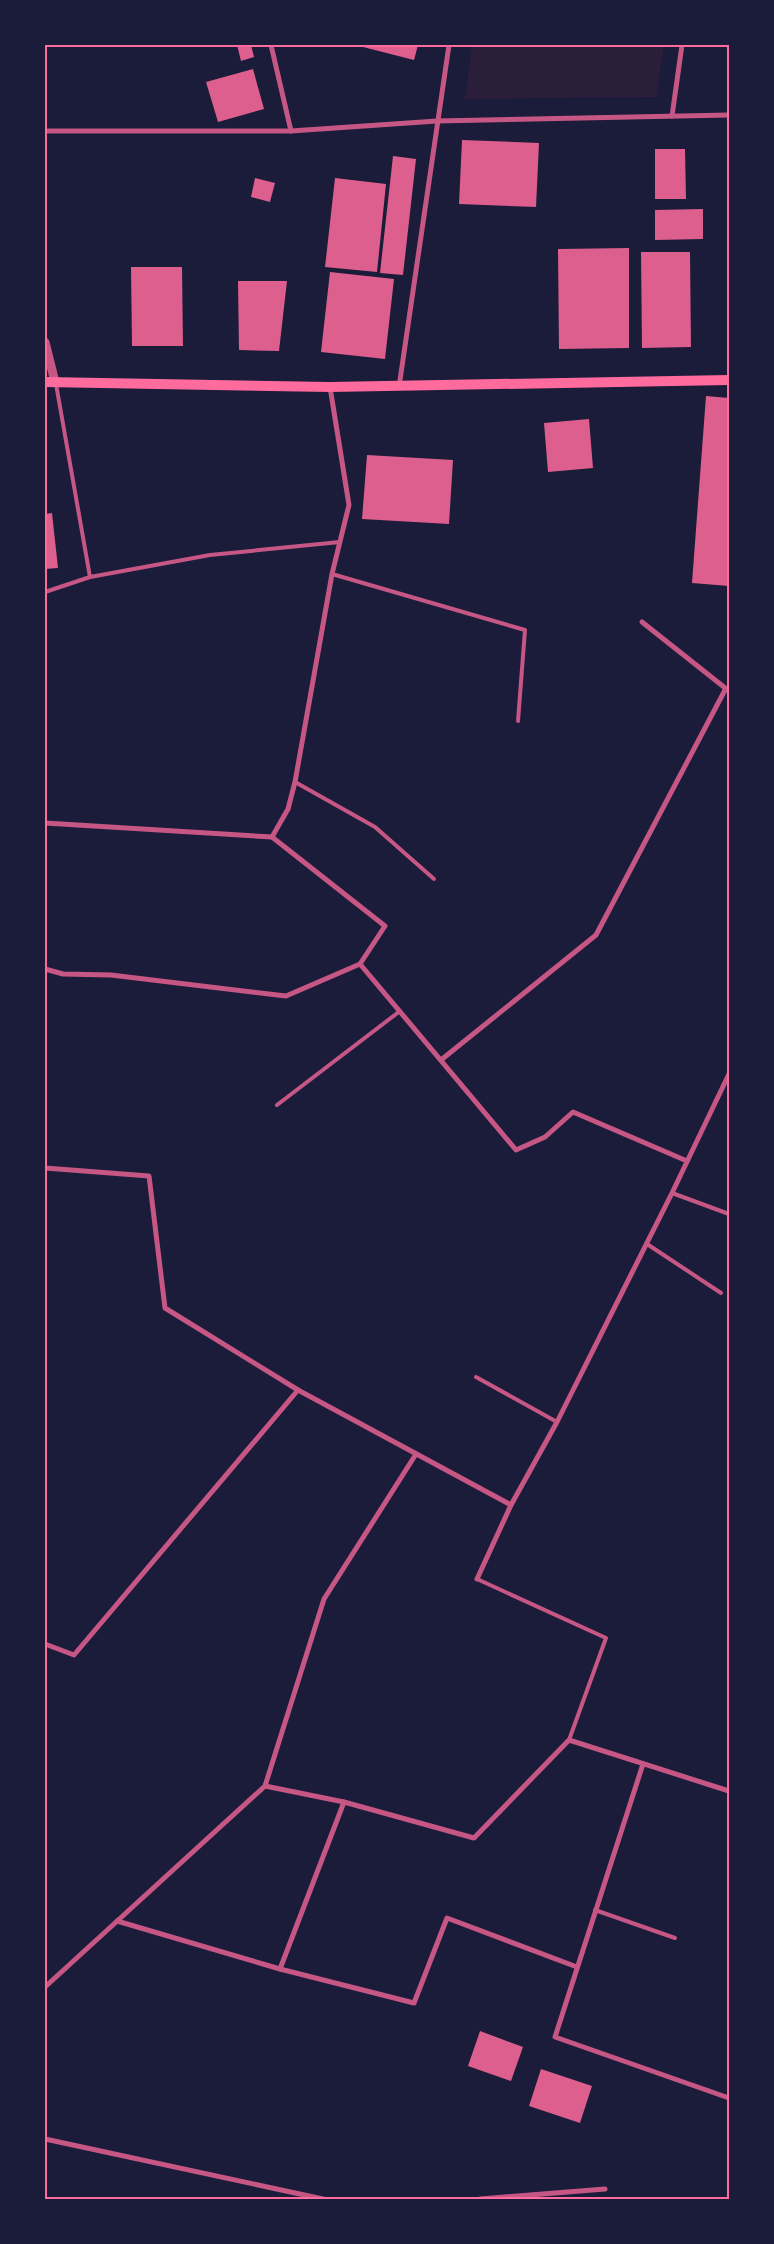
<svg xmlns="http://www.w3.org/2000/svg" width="774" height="2244" viewBox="0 0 774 2244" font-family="Karla,sans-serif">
	<rect width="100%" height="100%" fill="#1b1b3a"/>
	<polygon fill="#2a1e3b" points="472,45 664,45 656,97 465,99"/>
	<g fill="#dd5f8e">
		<polygon points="237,45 251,45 254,57 241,61"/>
		<polygon points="364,45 418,45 414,60 363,47"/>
		<polygon points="253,69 264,109 218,122 206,82"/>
		<polygon points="462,140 539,143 536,207 459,204"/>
		<polygon points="655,149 685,149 686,199 655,199"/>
		<polygon points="393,156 416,159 403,275 380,273"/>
		<polygon points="255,178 275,183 270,202 251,197"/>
		<polygon points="335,178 386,184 377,272 325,267"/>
		<rect x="727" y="206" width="2" height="34"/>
		<polygon points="703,209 703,239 655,240 655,210"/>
		<polygon points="629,248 629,348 559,349 558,249"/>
		<polygon points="641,252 690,252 691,347 642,348"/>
		<polygon points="131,267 182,267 183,346 132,346"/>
		<polygon points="330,272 394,279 385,359 321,352"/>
		<polygon points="238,281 287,281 279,351 239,350"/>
		<polygon points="706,396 729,398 729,586 692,583"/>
		<polygon points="589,419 593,468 548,472 544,423"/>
		<polygon points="367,455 453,460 449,524 362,519"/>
		<polygon points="52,513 58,568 45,569 45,514"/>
		<polygon points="480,2031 523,2047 511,2081 468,2066"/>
		<polygon points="541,2069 592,2086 580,2123 529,2106"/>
	</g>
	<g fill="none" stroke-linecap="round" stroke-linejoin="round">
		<g stroke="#c65784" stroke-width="4">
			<polyline points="56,384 90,577"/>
			<polyline points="332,574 525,630 518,721"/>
			<polyline points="45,592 90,577 210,555 340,542"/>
			<polyline points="295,782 375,827 434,879"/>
			<polyline points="277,1105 400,1011"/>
			<polyline points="672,1193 729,1214"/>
			<polyline points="647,1244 721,1293"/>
			<polyline points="476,1377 557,1422"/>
			<polyline points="477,1579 606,1638 569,1740"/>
			<polyline points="595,1910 675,1938"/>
		</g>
		<g stroke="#c65784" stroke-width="5">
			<polyline points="271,45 291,131"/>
			<polyline points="672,116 682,45"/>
			<polyline points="45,131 291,131 437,121 729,115"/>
			<polyline points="399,387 449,45"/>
			<polyline points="642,622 729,691"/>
			<polyline points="45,823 272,837 288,809 295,782 332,574 349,505 330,387"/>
			<polyline points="360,964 516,1150 545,1137 573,1112 687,1161"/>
			<polyline points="45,969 63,974 111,975 286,996 360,964 385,926 272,837"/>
			<polyline points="441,1060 596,935 725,690"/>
			<polyline points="45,1168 149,1176 165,1308 298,1390 511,1505"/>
			<polyline points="477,1579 511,1505 557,1422 672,1193 729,1074"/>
			<polyline points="45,1644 74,1655 298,1390"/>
			<polyline points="643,1764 555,2037 729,2098"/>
			<polyline points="265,1786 344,1802 474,1838 569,1740 729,1791"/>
			<polyline points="117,1921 280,1969 414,2003 447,1918 577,1967"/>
			<polyline points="280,1969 344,1802"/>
			<polyline points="45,1987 265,1786 324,1599 416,1454"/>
			<polyline points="45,2139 323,2199"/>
			<polyline points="480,2199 605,2189"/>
		</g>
		<polyline stroke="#c65784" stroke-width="9" points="45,342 55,382"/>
		<polyline stroke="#ff6b9d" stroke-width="10" points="45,382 330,387 729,380"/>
	</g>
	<rect width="774" height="2244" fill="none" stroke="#1b1b3a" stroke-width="92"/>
	<rect x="46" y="46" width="682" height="2152" fill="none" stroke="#ff6b9d" stroke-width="2"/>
</svg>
